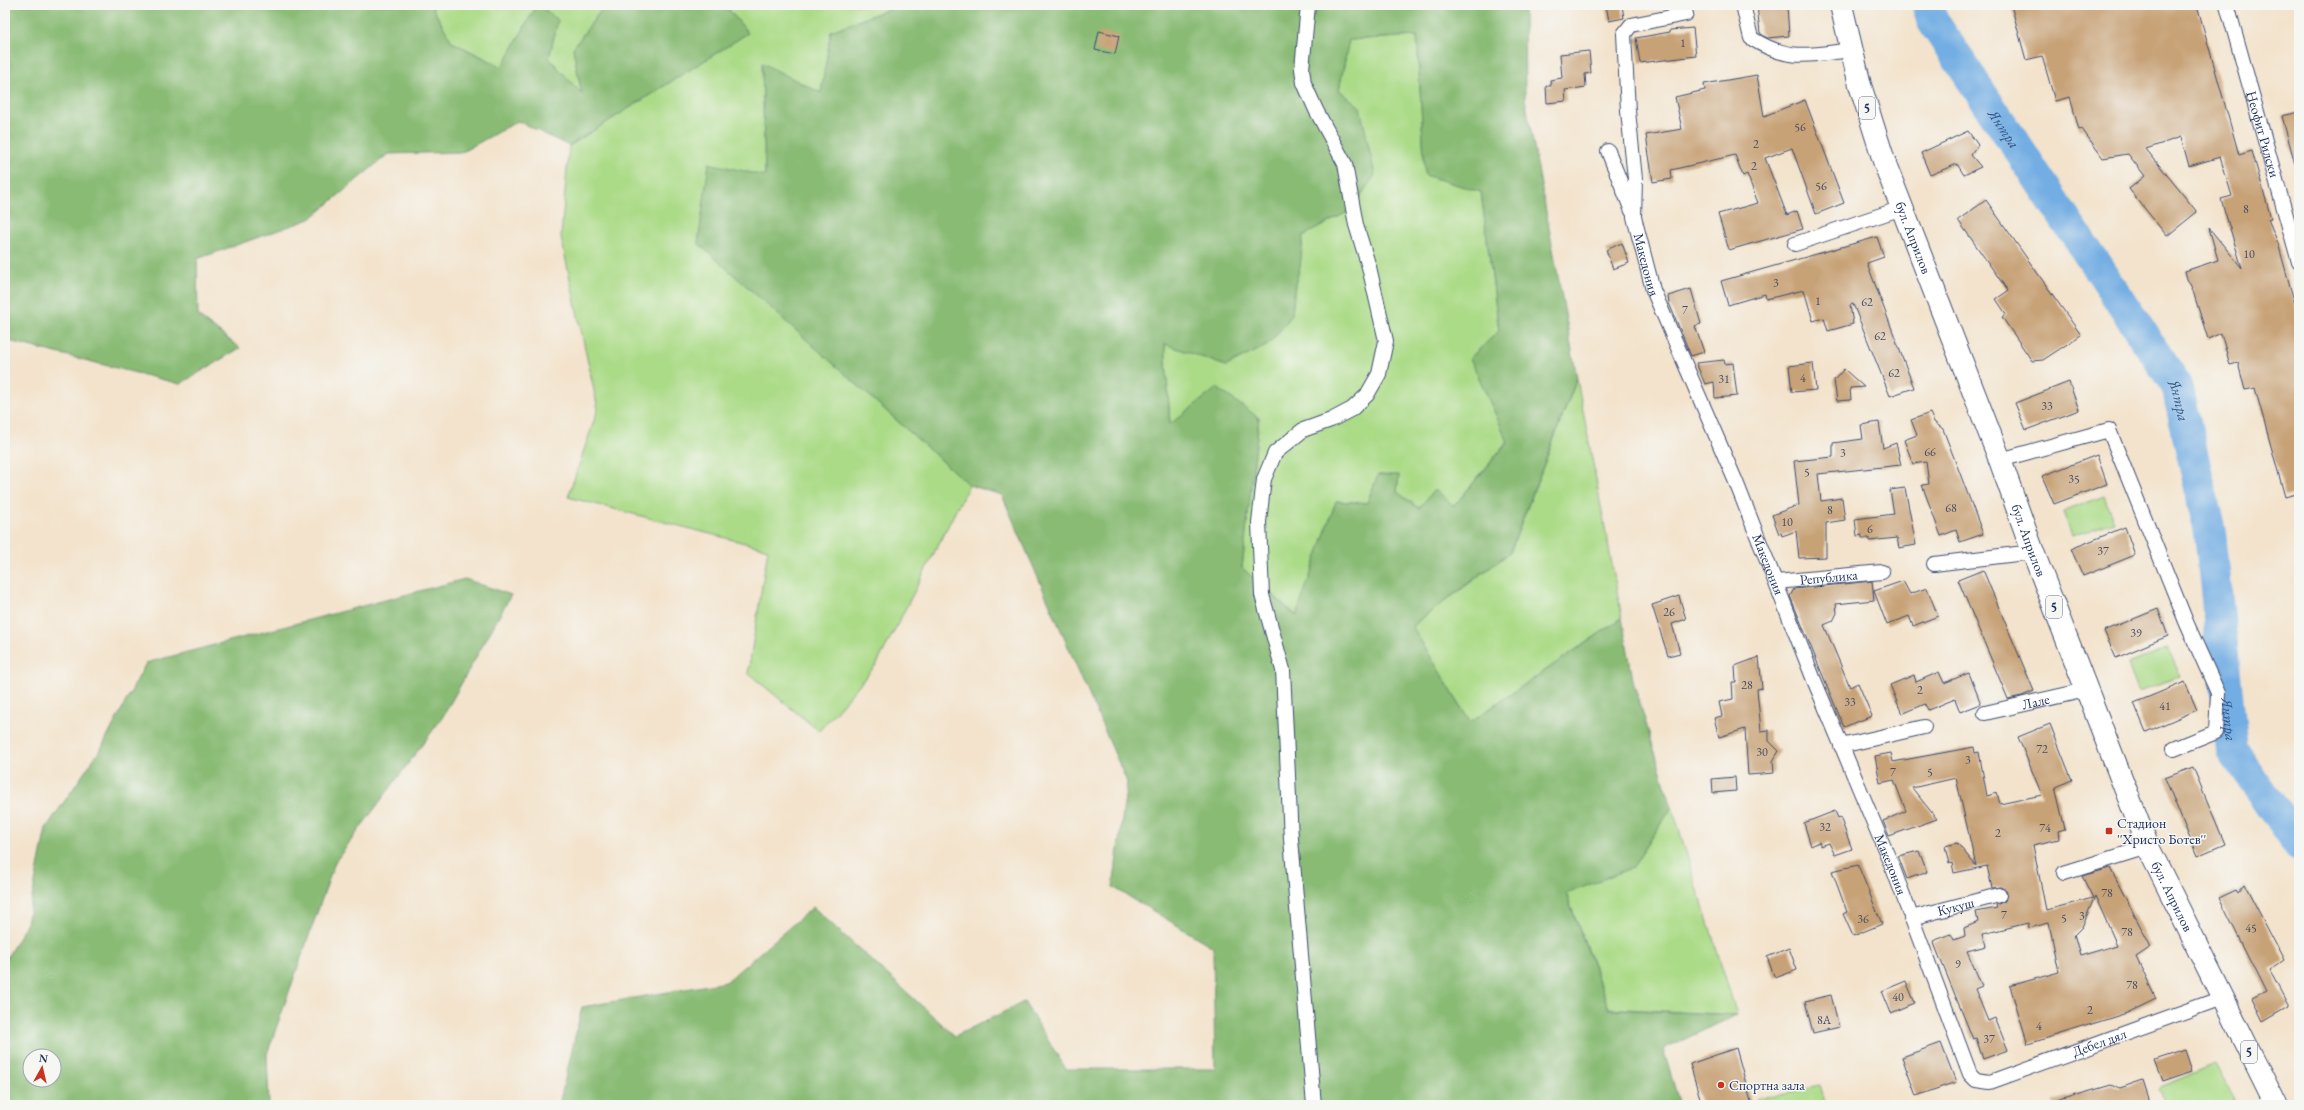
<svg xmlns="http://www.w3.org/2000/svg" width="2304" height="1110" viewBox="0 0 2304 1110" font-family="'EB Garamond',serif">
	<rect width="100%" height="100%" fill="#f6f6f2"/>
	<filter id="ink" filterUnits="userSpaceOnUse"><feTurbulence type="fractalNoise" baseFrequency=".025" numOctaves="2"/><feDisplacementMap in="SourceGraphic" scale="8" xChannelSelector="R" yChannelSelector="G"/><feConvolveMatrix kernelMatrix="1 2 1 2 8 2 1 2 1" color-interpolation-filters="sRGB"/></filter>
	<filter id="wash" filterUnits="userSpaceOnUse"><feTurbulence type="fractalNoise" baseFrequency=".012" numOctaves="4" result="noise"/><feDisplacementMap in="SourceGraphic" scale="16" xChannelSelector="R" yChannelSelector="G"/><feGaussianBlur stdDeviation="0.9" result="paint"/><feColorMatrix in="noise" values="0 0 0 0 0 0 0 0 0 0 0 0 0 0 0 0 0 1.4 0 .05"/><feComposite in="paint" operator="in"/></filter>
	<g filter="url(#wash)">
		<rect width="100%" height="100%" fill="#f3e3cc"/>
		<g fill="#acdb88" stroke="#648573">
			<polygon points="431,5 537,5 502,67 452,42"/>
			<polygon points="539,5 605,5 573,48 582,95 549,58 558,20"/>
			<polygon points="725,5 892,5 894,7 831,31 821,93 762,64 765,176 698,242 969,485 877,664 819,731 748,673 768,549 568,497 598,409 561,237 569,146 748,33"/>
			<polygon points="1417,36 1425,175 1481,192 1499,331 1470,358 1508,441 1454,506 1419,508 1397,492 1399,476 1378,475 1367,503 1336,501 1297,616 1242,568 1259,418 1170,425 1165,343 1226,366 1268,345 1292,315 1295,284 1300,267 1303,236 1351,210 1360,107 1339,90 1349,40"/>
			<polygon points="1577,379 1622,618 1470,722 1412,626 1510,553"/>
			<polygon points="2104,496 2114,522 2072,536 2063,512"/>
			<polygon points="2168,648 2180,676 2139,692 2128,665"/>
			<polygon points="1672,807 1737,1015 1609,1008 1566,893 1633,867"/>
			<polygon points="2215,1064 2237,1105 2166,1105 2158,1088"/>
			<polygon points="1820,1086 1826,1105 1758,1105 1756,1099"/>
		</g>
		<g fill="#89bb74" stroke="#527569" fill-rule="evenodd">
			<polygon points="5,5 431,5 452,42 502,67 537,5 539,5 558,20 549,58 582,94 573,48 605,5 725,5 748,33 569,146 518,121 462,152 388,154 310,219 197,259 198,316 240,348 180,384 5,340"/>
			<path d="M892 5H1524L1525 99 1577 378 1510 552 1412 626 1470 722 1622 618 1634 685 1672 807 1633 867 1566 894 1609 1009 1737 1015 1663 1049 1680 1105H559L582 1007 726 982 813 907 955 1036 1024 1002 1066 1069H1215L1213 947 1113 887 1127 782 1002 495 969 485 698 243 709 163 765 176 762 63 821 93 831 31 894 7ZM1417 36 1425 175 1481 192 1499 331 1470 358 1508 442 1454 506 1435 489 1419 508 1397 492 1399 475H1378L1367 503 1336 501 1296 616 1242 568 1259 418 1217 388 1170 424 1165 344 1226 366 1268 345 1292 315 1295 284 1300 267 1303 236 1351 210 1375 175 1360 107 1339 90 1349 40Z"/>
			<path d="M465 579 511 595 442 718 335 862 267 1054 269 1105H5V961L27 923 46 828 102 747 146 663ZM30 1056H54V1080H30Z"/>
		</g>
		<g fill="none" stroke-linecap="round" stroke-linejoin="round">
			<path stroke="#72ade3" stroke-width="32" id="s1" d="M1928 5 1932 20 2177 386 2210 533 2233 751 2299 845"/>
		</g>
		<g id="blocks">
			<g fill="#c7a277" fill-rule="evenodd">
				<polygon points="1606,5 1622,5 1624,18 1609,21"/>
				<polygon points="1757,5 1787,5 1789,36 1767,38 1760,33"/>
				<polygon points="2011,5 2197,5 2239,155 2252,151 2271,218 2268,219 2278,243 2299,319 2299,493 2285,497 2255,388 2245,390 2238,363 2230,365 2221,333 2208,339 2192,288 2187,279 2185,271 2218,260 2209,228 2242,268 2221,199 2232,196 2220,157 2189,166 2181,137 2146,149 2197,212 2167,236 2129,189 2145,176 2128,154 2103,158 2082,129 2079,130 2070,97 2055,101 2042,56 2026,60"/>
				<polygon points="1693,28 1696,56 1640,63 1636,38 1670,32 1670,30"/>
				<polygon points="1099,31 1119,36 1115,54 1095,50"/>
				<polygon points="1589,51 1591,73 1585,74 1586,87 1565,90 1566,101 1547,103 1546,86 1551,86 1550,80 1562,78 1560,54"/>
				<polygon points="1757,75 1764,116 1805,100 1844,203 1816,214 1792,148 1765,158 1787,215 1797,211 1803,229 1729,250 1718,214 1758,203 1747,174 1743,176 1735,155 1671,170 1672,179 1653,182 1646,135 1682,129 1675,97 1705,90 1704,84"/>
				<polygon points="2299,112 2299,163 2295,164 2282,116"/>
				<polygon points="1968,131 1978,145 1971,155 1981,167 1964,175 1957,164 1930,175 1921,153"/>
				<polygon points="1986,200 2081,335 2043,360 2032,361 2002,317 2006,314 1996,299 2008,291 1958,220"/>
				<polygon points="1877,237 1884,257 1867,263 1914,388 1890,396 1853,304 1850,305 1853,324 1828,331 1824,318 1813,321 1804,290 1766,299 1765,294 1728,305 1721,281"/>
				<polygon points="1622,243 1629,263 1613,269 1606,250"/>
				<polygon points="1691,289 1701,324 1695,326 1704,352 1691,356 1669,303 1668,296"/>
				<polygon points="1724,360 1725,364 1733,363 1737,396 1715,398 1714,382 1705,384 1696,363"/>
				<polygon points="1813,363 1816,390 1792,392 1789,366"/>
				<polygon points="1844,369 1864,387 1850,388 1851,400 1837,401 1834,380"/>
				<polygon points="2069,382 2079,410 2026,430 2015,403"/>
				<polygon points="1930,413 1934,422 1943,429 1983,534 1960,542 1956,530 1941,536 1922,485 1929,484 1926,462 1913,464 1904,440 1917,435 1911,420"/>
				<polygon points="1879,422 1883,448 1896,443 1901,465 1818,474 1821,501 1842,498 1845,520 1826,523 1826,557 1799,558 1796,531 1782,536 1781,533 1779,534 1772,515 1799,505 1794,461 1833,457 1833,443 1863,439 1861,425"/>
				<polygon points="2097,455 2107,484 2054,504 2042,476"/>
				<polygon points="1905,488 1916,545 1899,548 1897,538 1869,541 1869,538 1862,538 1862,535 1857,536 1855,519 1894,514 1890,490"/>
				<polygon points="2125,527 2135,555 2083,576 2071,549"/>
				<polygon points="1983,570 2034,691 2022,696 2008,699 1958,580"/>
				<polygon points="1872,581 1874,600 1836,604 1837,613 1833,621 1824,625 1850,687 1858,683 1872,716 1844,727 1790,596 1794,589"/>
				<polygon points="1903,581 1910,594 1927,588 1938,616 1913,626 1909,616 1887,625 1874,591"/>
				<polygon points="1679,596 1686,619 1672,624 1680,653 1668,656 1652,605"/>
				<polygon points="2158,609 2168,636 2116,658 2104,631"/>
				<polygon points="1759,657 1762,688 1757,689 1761,731 1769,730 1769,741 1779,751 1773,761 1774,773 1748,775 1745,729 1719,737 1714,718 1722,716 1719,702 1733,699 1732,682 1736,682 1735,666"/>
				<polygon points="1939,672 1944,683 1969,673 1981,704 1960,712 1955,699 1928,710 1925,704 1902,714 1890,685 1914,675 1916,682"/>
				<polygon points="2185,682 2197,710 2146,732 2134,703"/>
				<path d="M2050 724 2072 780 2055 787 2065 829 2058 831 2059 839 2033 845 2046 910 2093 898 2082 876 2110 868 2151 947 2136 957 2156 999 2127 1013 2028 1044 2010 986 2059 972 2049 923 2029 928 2028 923 1983 934 1986 946 1967 951 1982 986 1975 989 1988 1021 1995 1018 2008 1050 1983 1059 1976 1038 1973 1039 1933 941 1951 934 1954 940 1965 936 1964 928 1978 922 1976 912 1997 908 1996 905 2005 901 2007 892 2002 887 1992 888 1987 866 1954 873 1952 863 1949 864 1945 846 1957 843 1976 866 1956 778 1912 788 1937 819 1889 836 1883 821 1906 811 1894 780 1880 783 1875 756 1891 753 1893 762 1974 747 1975 753 1979 752 1987 796 1997 793 2000 804 2042 795 2018 737ZM2095 896 2117 945 2080 956 2074 935 2082 927Z"/>
				<polygon points="2193,767 2225,844 2197,856 2165,778"/>
				<polygon points="1735,777 1736,791 1713,793 1712,779"/>
				<polygon points="1835,811 1838,818 1840,817 1852,849 1835,855 1829,843 1821,846 1819,842 1811,846 1804,823"/>
				<polygon points="1919,851 1927,872 1907,879 1898,856"/>
				<polygon points="1858,865 1882,924 1853,936 1843,914 1847,912 1832,871"/>
				<polygon points="2245,885 2284,960 2270,970 2289,1006 2263,1021 2252,999 2266,992 2219,898 2236,890 2238,893"/>
				<polygon points="1789,948 1797,970 1775,978 1767,957"/>
				<polygon points="1906,981 1915,1003 1891,1013 1882,991"/>
				<polygon points="1831,995 1839,1027 1813,1033 1805,1001"/>
				<polygon points="1941,1043 1956,1082 1916,1096 1902,1057"/>
				<polygon points="1736,1048 1752,1105 1702,1105 1690,1064"/>
				<polygon points="2185,1050 2192,1071 2163,1081 2155,1060"/>
				<polygon points="2142,1080 2150,1105 2054,1105 2053,1101 2111,1084 2119,1088"/>
			</g>
		</g>
	</g>
	<g filter="url(#ink)">
		<use href="#blocks" fill-opacity="0" stroke="#3b4a6e" stroke-width="1"/>
		<g fill="none" stroke-linecap="round" stroke-linejoin="round">
			<g stroke="#3b4a6e" stroke-width="16">
				<g id="minor">
					<polyline points="1308,5 1302,69 1304,83 1316,110 1345,164 1356,225 1369,267 1386,341 1379,374 1367,395 1352,409 1331,420 1303,430 1275,453 1264,479 1259,522 1262,595 1283,670 1291,839 1314,1105"/>
					<path d="M1743 5 1751 38C1788 62 1810 55 1851 50"/>
					<path id="s2" d="M2227 5 2299 262"/>
					<path id="s3" d="M1686 14 1631 25 1624 34 1628 111 1635 179 1634 217 1653 290 1736 482 1814 680 1894 871 1970 1074 1976 1080 1990 1082 2222 998"/>
					<polyline points="1608,151 1632,211"/>
					<polyline points="1795,244 1902,208"/>
					<polyline points="2000,460 2109,430 2187,624 2218,693 2216,732 2174,749"/>
					<polyline points="1934,564 2033,552"/>
					<path id="s4" d="M1776 582 1882 572"/>
					<path id="s5" d="M1985 713 2086 690"/>
					<polyline points="1841,746 1924,727"/>
					<polyline points="2064,873 2148,847"/>
					<path id="s6" d="M1911 918 1999 895"/>
				</g>
			</g>
			<g stroke="#3b4a6e" stroke-width="24">
				<g id="primary">
					<path id="s7" d="M1841 5 1860 85 1885 164 2000 460 2033 552 2148 847 2276 1105"/>
				</g>
			</g>
			<use href="#minor" stroke="#fff" stroke-width="14"/>
			<use href="#primary" stroke="#fff" stroke-width="22"/>
		</g>
	</g>
	<g fill="#c8321e" stroke="#f6f6f2" stroke-width="1.5">
		<rect x="2105" y="827" width="8" height="8" rx="2"/>
		<circle cx="1721" cy="1085" r="4"/>
	</g>
	<g text-anchor="middle" dominant-baseline="central" stroke-width="3" stroke-linejoin="round" paint-order="stroke">
		<g font-size="12" fill="#464c64">
			<text x="1683" y="43">1</text>
			<text x="1800" y="127">56</text>
			<text x="1756" y="144">2</text>
			<text x="1754" y="166">2</text>
			<text x="1821" y="186">56</text>
			<text x="2246" y="209">8</text>
			<text x="2249" y="254">10</text>
			<text x="1776" y="283">3</text>
			<text x="1818" y="301">1</text>
			<text x="1867" y="302">62</text>
			<text x="1685" y="310">7</text>
			<text x="1880" y="336">62</text>
			<text x="1894" y="373">62</text>
			<text x="1803" y="378">4</text>
			<text x="1724" y="379">31</text>
			<text x="2047" y="406">33</text>
			<text x="1930" y="452">66</text>
			<text x="1843" y="453">3</text>
			<text x="1807" y="472">5</text>
			<text x="2074" y="479">35</text>
			<text x="1951" y="508">68</text>
			<text x="1830" y="510">8</text>
			<text x="1787" y="522">10</text>
			<text x="1870" y="529">6</text>
			<text x="2103" y="551">37</text>
			<text x="1669" y="612">26</text>
			<text x="2136" y="633">39</text>
			<text x="1747" y="685">28</text>
			<text x="1920" y="690">2</text>
			<text x="1850" y="702">33</text>
			<text x="2165" y="706">41</text>
			<text x="2042" y="749">72</text>
			<text x="1762" y="752">30</text>
			<text x="1968" y="760">3</text>
			<text x="1893" y="772">7</text>
			<text x="1930" y="772">5</text>
			<text x="1825" y="827">32</text>
			<text x="2045" y="828">74</text>
			<text x="1998" y="833">2</text>
			<text x="2107" y="893">78</text>
			<text x="2004" y="915">7</text>
			<text x="2082" y="916">3</text>
			<text x="2064" y="918">5</text>
			<text x="1863" y="919">36</text>
			<text x="2251" y="928">45</text>
			<text x="2127" y="932">78</text>
			<text x="1958" y="964">9</text>
			<text x="2132" y="985">78</text>
			<text x="1898" y="997">40</text>
			<text x="2090" y="1010">2</text>
			<text x="1824" y="1020">8А</text>
			<text x="2039" y="1026">4</text>
			<text x="1989" y="1039">37</text>
		</g>
		<g fill="#f6f6f2" stroke="#5d6b8a" stroke-width="1">
			<rect x="1859" y="97" width="16" height="22" rx="3"/>
			<rect x="2046" y="596" width="16" height="22" rx="3"/>
			<rect x="2241" y="1041" width="16" height="22" rx="3"/>
		</g>
		<g font-size="13" font-weight="bold" fill="#1b2f5e">
			<text x="1867" y="108">5</text>
			<text x="2054" y="607">5</text>
			<text x="2249" y="1052">5</text>
		</g>
		<g font-size="14" fill="#1b2f5e" stroke="#f6f6f2">
			<text stroke="none"><textPath href="#s2" startOffset="134">Неофит Рилски</textPath></text>
			<text stroke="none"><textPath href="#s7" startOffset="244">бул. Априлов</textPath></text>
			<text stroke="none"><textPath href="#s3" startOffset="300">Македония</textPath></text>
			<text stroke="none"><textPath href="#s7" startOffset="568">бул. Априлов</textPath></text>
			<text stroke="none"><textPath href="#s3" startOffset="624">Македония</textPath></text>
			<text stroke="none"><textPath href="#s4" startOffset="53">Република</textPath></text>
			<text stroke="none"><textPath href="#s5" startOffset="52">Лале</textPath></text>
			<text stroke="none"><textPath href="#s3" startOffset="948">Македония</textPath></text>
			<text stroke="none"><textPath href="#s7" startOffset="952">бул. Априлов</textPath></text>
			<text stroke="none"><textPath href="#s6" startOffset="46">Кукуш</textPath></text>
			<text stroke="none"><textPath href="#s3" startOffset="1311">Дебел дял</textPath></text>
		</g>
		<g font-size="14" fill="#1b2f5e" stroke="#f6f6f2" text-anchor="start">
			<text x="2117" y="823">Стадион<tspan x="2117" dy="16">''Христо Ботев''</tspan></text>
			<text x="1729" y="1085">Спортна зала</text>
		</g>
		<g font-size="15" font-style="italic" fill="#355586" stroke="#f6f6f2">
			<text stroke="none"><textPath href="#s1" startOffset="146">Янтра</textPath></text>
			<text stroke="none"><textPath href="#s1" startOffset="470">Янтра</textPath></text>
			<text stroke="none"><textPath href="#s1" startOffset="794">Янтра</textPath></text>
		</g>
	</g>
	<rect width="2304" height="1110" fill="none" stroke="#f6f6f2" stroke-width="20"/>
	<g transform="translate(42 1068) rotate(8)"><circle r="19" fill="#f6f6f2" stroke="#9ea6b7"/>
	<path d="M0-3L7 15L0 10L-7 15Z" fill="#c8321e"/>
	<text y="-6" font-size="11" font-weight="bold" text-anchor="middle" fill="#1b2f5e">N</text>
	</g>
</svg>
